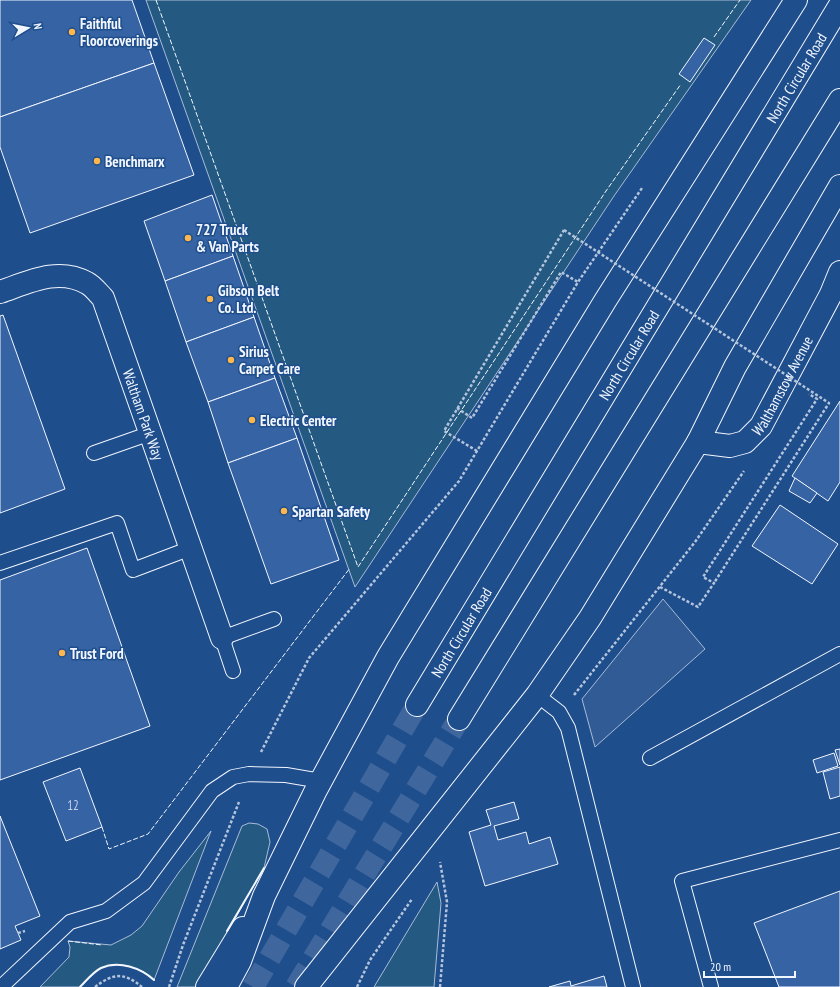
<svg xmlns="http://www.w3.org/2000/svg" width="840" height="987" viewBox="0 0 840 987" font-family="'PT Sans Narrow',sans-serif">
	<rect width="100%" height="100%" fill="#1f4e8c"/>
	<g fill="#245a82" stroke="#a8bbd7">
		<polygon points="146,0 751,0 614,196 355,587"/>
		<polygon points="249,823 258,824 267,829 270,842 264,868 196,987 177,987 242,826"/>
		<path d="M211 831 154 980C141 968 119 960 101 968 93 972 86 981 80 987H40L69 957 70 947 68 941 111 945 131 935 142 926 179 872Z"/>
		<polygon points="437,882 441,903 434,987 374,987"/>
	</g>
	<polygon fill="#305b95" stroke="#a8bbd7" points="663,599 705,649 595,747 582,699"/>
	<g fill="#3563a3" stroke="#f2f6ff">
		<polygon points="0,0 132,0 154,63 0,117"/>
		<polygon points="704,38 715,45 690,82 679,74"/>
		<polygon points="154,63 194,175 30,233 0,147 0,117"/>
		<polygon points="212,195 233,256 165,281 144,221"/>
		<polygon points="233,256 254,317 186,342 165,281"/>
		<polygon points="3,315 65,489 0,513 0,316"/>
		<polygon points="254,317 275,378 208,402 186,342"/>
		<polygon points="275,378 297,438 228,463 208,402"/>
		<polygon points="840,401 840,482 828,501 792,476"/>
		<polygon points="297,438 339,560 271,584 228,463"/>
		<polygon points="795,478 817,493 810,503 789,491"/>
		<polygon points="780,505 838,544 812,584 752,546"/>
		<polygon points="87,548 150,726 0,780 0,580"/>
		<polygon points="840,749 840,765 835,750"/>
		<polygon points="834,753 838,766 817,773 813,760"/>
		<polygon points="840,767 840,796 830,799 823,772"/>
		<polygon points="80,768 102,827 66,841 43,782"/>
		<polygon points="514,802 519,819 494,826 498,840 526,832 529,844 550,837 558,864 485,886 469,832 491,825 486,810"/>
		<polygon points="0,816 40,916 15,926 21,940 0,949"/>
		<polygon points="840,891 840,987 779,987 754,923"/>
		<polygon points="604,976 607,987 549,987 570,981 571,986"/>
	</g>
	<g fill="none" stroke-linecap="round" stroke-linejoin="round">
		<g stroke="#3f679d" stroke-width="22" stroke-dasharray="22 11" stroke-linecap="butt">
			<polyline points="253,987 417,705"/>
			<polyline points="296,987 459,719"/>
		</g>
		<g stroke="#f2f6ff" stroke-width="16">
			<g id="service">
				<polyline points="94,453 151,433"/>
				<polyline points="0,563 117,523 133,570 191,548"/>
				<polyline points="233,671 222,638 274,619"/>
				<polyline points="537,695 559,712 568,728 633,987"/>
				<polyline points="650,758 840,654"/>
				<polyline points="1,987 70,922 106,911 144,883 212,791 233,777 249,774 286,775 321,781"/>
				<polyline points="711,987 682,881 840,840"/>
			</g>
		</g>
		<g stroke="#f2f6ff" stroke-width="24">
			<g id="minor">
				<path id="s1" d="M0 292C29 282 58 267 87 283 93 286 98 293 103 298L222 638"/>
				<path id="s2" d="M698 442 730 446 745 442 761 426 831 294 840 272"/>
			</g>
		</g>
		<g stroke="#f2f6ff" stroke-width="24">
			<g id="trunk">
				<path id="s3" d="M417 705 840 5"/>
				<polyline points="459,719 840,100"/>
				<polyline points="207,987 243,928"/>
				<polyline points="226,987 240,961 264,896 316,790 388,657 605,301 796,0"/>
				<polyline points="306,987 537,695 590,618 698,442 735,367 840,186"/>
			</g>
		</g>
		<g stroke="#b3c4dc" stroke-width="2.5" stroke-dasharray="3 2" stroke-linecap="butt">
			<polyline points="457,408 472,418 561,272 578,282"/>
			<polyline points="477,451 444,431 564,230"/>
			<polyline points="660,587 698,607 714,583 703,577 817,399 809,394"/>
			<polyline points="574,695 695,542 744,471"/>
			<polyline points="261,752 309,658 459,481 578,282 642,188"/>
			<polyline points="18,933 25,931"/>
			<path d="M95 987C113 973 124 972 142 987"/>
			<polyline points="169,987 183,945 239,802"/>
			<polyline points="357,987 370,960 412,899"/>
			<polyline points="440,987 447,902 440,862"/>
		</g>
		<use href="#service" stroke="#1f4e8c" stroke-width="14"/>
		<use href="#minor" stroke="#1f4e8c" stroke-width="22"/>
		<use href="#trunk" stroke="#1f4e8c" stroke-width="22"/>
		<polyline stroke="#b3c4dc" stroke-width="2.5" stroke-dasharray="3 2" stroke-linecap="butt" points="564,230 829,403 714,583"/>
		<g stroke="#f2f6ff" stroke-width="1" stroke-dasharray="5 2" stroke-linecap="butt">
			<polyline points="156,0 358,567 606,191 681,84"/>
			<polyline points="714,37 740,0"/>
			<polyline points="102,827 109,849 148,834 350,568"/>
			<polyline points="68,941 102,945"/>
		</g>
		<g stroke="#f2f6ff" stroke-width="2">
			<polyline points="227,931 264,868"/>
			<path d="M80 987C86 981 93 972 101 968 119 960 141 968 154 980"/>
		</g>
	</g>
	<g fill="#ffb74d" stroke="#1f4e8c" stroke-width="1.5">
		<circle cx="72" cy="32" r="4"/>
		<circle cx="97" cy="161" r="4"/>
		<circle cx="188" cy="238" r="4"/>
		<circle cx="210" cy="299" r="4"/>
		<circle cx="231" cy="360" r="4"/>
		<circle cx="252" cy="420" r="4"/>
		<circle cx="284" cy="511" r="4"/>
		<circle cx="62" cy="653" r="4"/>
	</g>
	<g text-anchor="middle" dominant-baseline="central" stroke-width="3" stroke-linejoin="round" paint-order="stroke">
		<g font-size="13" fill="#c3d1e8">
			<text x="73" y="805">12</text>
		</g>
		<g font-size="15" font-weight="bold" fill="#f2f6ff" stroke="#1f4e8c" text-anchor="start">
			<text x="80" y="23">Faithful<tspan x="80" dy="17">Floorcoverings</tspan></text>
			<text x="105" y="161">Benchmarx</text>
			<text x="196" y="229">727 Truck<tspan x="196" dy="17">&amp; Van Parts</tspan></text>
			<text x="218" y="290">Gibson Belt<tspan x="218" dy="17">Co. Ltd.</tspan></text>
			<text x="239" y="351">Sirius<tspan x="239" dy="17">Carpet Care</tspan></text>
			<text x="260" y="420">Electric Center</text>
			<text x="292" y="511">Spartan Safety</text>
			<text x="70" y="653">Trust Ford</text>
		</g>
		<g font-size="15" fill="#f2f6ff" stroke="#1f4e8c">
			<text stroke="none"><textPath href="#s3" startOffset="733">North Circular Road</textPath></text>
			<text stroke="none"><textPath href="#s3" startOffset="409">North Circular Road</textPath></text>
			<text stroke="none"><textPath href="#s2" startOffset="116">Walthamstow Avenue</textPath></text>
			<text stroke="none"><textPath href="#s1" startOffset="236">Waltham Park Way</textPath></text>
			<text stroke="none"><textPath href="#s3" startOffset="85">North Circular Road</textPath></text>
		</g>
	</g>
	<g transform="translate(28 28) rotate(80)" stroke="#1f4e8c" stroke-width="3" paint-order="stroke">
	<path d="M0-3L7 15L0 10L-7 15Z" fill="#f2f6ff"/>
	<text y="-6" font-size="11" font-weight="bold" text-anchor="middle" fill="#f2f6ff">N</text>
	</g>
	<path d="M704 971v6h91v-6" fill="none" stroke="#f2f6ff" stroke-width="2"/>
	<text x="710" y="971" font-size="12" fill="#f2f6ff" stroke="#1f4e8c" stroke-width="3" paint-order="stroke">20 m</text>
</svg>
